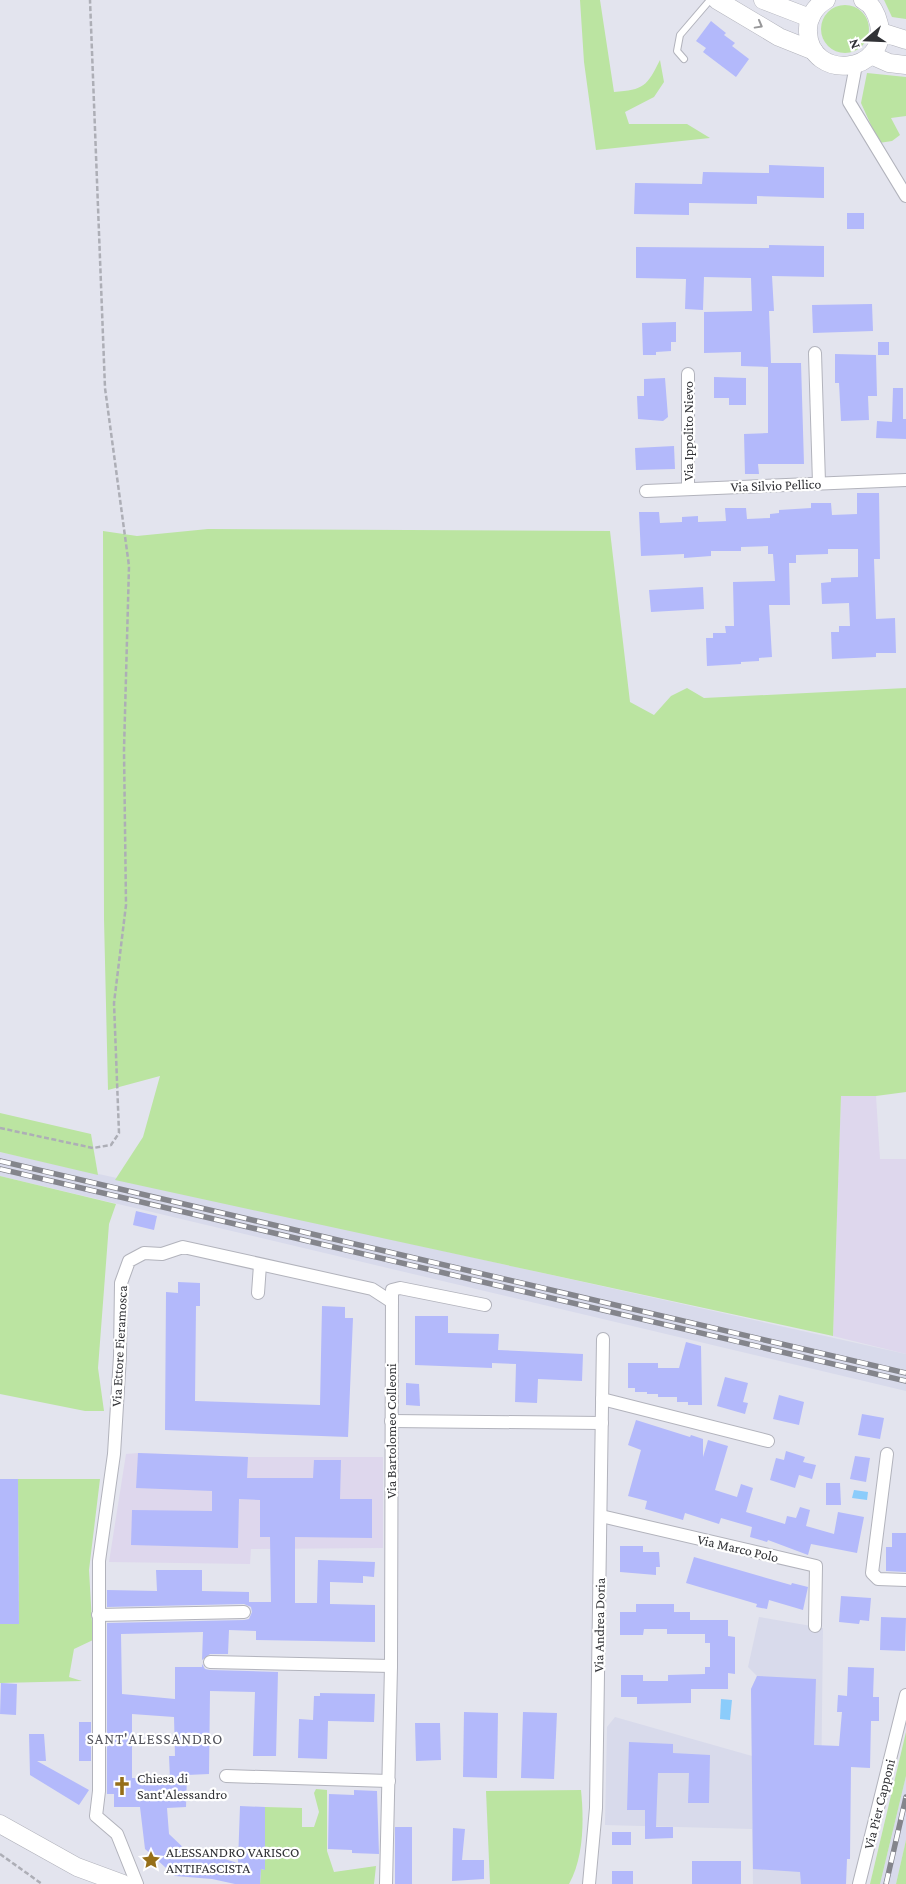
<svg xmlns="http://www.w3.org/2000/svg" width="906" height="1884" viewBox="0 0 906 1884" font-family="'Crimson Pro',serif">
	<rect width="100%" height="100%" fill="#e3e4ee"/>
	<g fill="#d8daeb">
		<polygon points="0,1152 906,1354 906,1391 0,1176"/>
		<polygon points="759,1617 823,1628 820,1884 753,1884 752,1829 605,1825 607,1727 615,1717 752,1756 751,1689 757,1676 748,1667"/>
		<polygon points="906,1776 906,1840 896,1884 880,1884"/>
	</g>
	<g fill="#ded7ed">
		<polygon points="841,1096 876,1096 880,1159 906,1159 906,1354 833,1336"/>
		<polygon points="138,1453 248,1457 383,1457 383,1548 251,1549 250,1564 109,1562 126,1454"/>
	</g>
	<g fill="#bbe4a1">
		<path d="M580 0H600L614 92C644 90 647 86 660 60L664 82 654 97 625 112 629 124H687L710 138 596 150 584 62Z"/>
		<polygon points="884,0 906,0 906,19 892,17"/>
		<circle cx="845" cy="29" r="24"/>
		<polygon points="867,73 906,77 906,116 891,118 900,135 892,141 879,143 861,103"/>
		<polygon points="208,529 610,531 630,702 654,715 671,696 687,688 704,698 906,688 906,1092 876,1096 841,1096 833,1336 115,1180 143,1137 160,1076 108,1090 104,919 103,531 137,536"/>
		<polygon points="0,1113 91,1134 98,1175 0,1152"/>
		<polygon points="0,1176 116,1204 109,1224 98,1368 104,1411 85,1411 0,1394"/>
		<polygon points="18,1479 100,1479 89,1570 93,1640 74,1649 69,1677 82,1681 0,1683 0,1624 19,1624"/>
		<polygon points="906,1732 906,1776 880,1884 870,1884"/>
		<polygon points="316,1789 327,1790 327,1851 334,1872 376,1866 374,1884 260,1884 261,1869 265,1870 265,1807 302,1808 302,1827 314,1827 319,1812 314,1793"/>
		<path d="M581 1790C584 1820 584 1857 569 1884H490L486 1791Z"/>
		<polygon points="906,1840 906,1884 896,1884"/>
	</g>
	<g fill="#8bccfb">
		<polygon points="854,1490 868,1492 867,1500 852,1498"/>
		<polygon points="721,1699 732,1700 730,1720 720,1719"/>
	</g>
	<g fill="#b3b9fb" fill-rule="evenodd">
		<polygon points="711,21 726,33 724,35 735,43 732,46 749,59 736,77 703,52 706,48 696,41"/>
		<polygon points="769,165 824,167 824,198 757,196 757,204 689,203 689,215 634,214 635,183 702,184 703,172 769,173"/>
		<rect x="847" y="213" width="17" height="16"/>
		<polygon points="769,245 824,246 824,277 772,276 774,311 769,311 771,363 801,363 804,464 758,464 759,474 745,474 744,434 768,433 768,367 741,366 741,352 704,353 704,312 752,311 751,278 704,277 703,310 685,309 686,279 636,278 636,247 769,248"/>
		<polygon points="872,304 873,331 813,333 812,305"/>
		<polygon points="676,322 676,342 671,342 671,351 656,352 656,355 643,355 642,323"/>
		<rect x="878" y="342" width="11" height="13"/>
		<polygon points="835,354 876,355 877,396 868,396 869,420 841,421 839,383 835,383"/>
		<polygon points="714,377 746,378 746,405 729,405 729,398 714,398"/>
		<polygon points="665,378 668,417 663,421 638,419 637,396 644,396 644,379"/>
		<polygon points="893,388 903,388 903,419 906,419 906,439 876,438 877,421 892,422"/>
		<polygon points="674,446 675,469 636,470 635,448"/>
		<polygon points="857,493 879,493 880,559 874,559 876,619 895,618 896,653 876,653 876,657 832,659 831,632 839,632 839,626 850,626 849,603 822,604 821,583 831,582 831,578 858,577 858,549 828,549 828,554 796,555 796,563 789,563 790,605 769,605 772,657 759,658 759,661 741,662 741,664 707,666 706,638 713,638 713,633 726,633 725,626 734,626 733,582 775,581 773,554 768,554 768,546 741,547 741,551 711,551 711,556 684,558 684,554 641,556 639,512 659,512 660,523 682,522 682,517 698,516 698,522 726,521 725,508 746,508 747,519 770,518 770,514 779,513 779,510 811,508 811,503 831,503 832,515 857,514"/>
		<polygon points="703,587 704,609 651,612 649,590"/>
		<polygon points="136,1211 157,1216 154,1230 133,1225"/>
		<polygon points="178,1282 200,1283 200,1306 196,1306 195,1401 320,1405 322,1306 345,1307 345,1318 353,1318 348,1437 165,1430 166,1292 178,1293"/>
		<polygon points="415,1316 448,1316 448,1333 499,1334 498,1350 583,1354 582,1381 538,1379 537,1403 515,1402 516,1364 492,1363 492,1368 415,1365"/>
		<polygon points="686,1342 701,1346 702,1405 688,1405 688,1402 677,1402 677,1397 658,1397 658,1394 647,1394 647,1392 635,1392 635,1388 628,1388 628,1363 658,1363 658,1368 679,1368"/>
		<polygon points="725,1377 748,1383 743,1402 748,1403 745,1414 717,1406"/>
		<polygon points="406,1383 419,1384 420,1406 406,1405"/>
		<polygon points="779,1395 804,1402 799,1425 773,1419"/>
		<polygon points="862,1414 884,1418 880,1439 858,1435"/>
		<polygon points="636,1420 690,1437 691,1435 703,1439 703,1457 708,1440 728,1446 715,1490 737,1497 741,1484 753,1488 746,1512 785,1524 787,1516 796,1518 800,1507 810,1510 806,1526 834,1534 838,1512 864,1517 857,1553 811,1544 808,1555 768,1540 767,1542 750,1537 752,1527 721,1518 719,1524 685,1513 683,1520 645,1509 647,1501 628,1496 641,1450 628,1445"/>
		<polygon points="786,1451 805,1457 803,1462 816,1465 812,1479 799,1475 795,1488 770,1480 776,1458 784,1460"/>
		<path d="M138 1453 248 1457 247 1478H313L314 1460H341L340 1499H372V1538L295 1537V1603H317L318 1560 375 1562 374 1577 363 1576V1583L330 1582V1604L375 1605V1642L256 1640V1631L229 1630 228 1654H210L202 1660 203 1632 121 1634 122 1694 175 1699V1667H202V1664L205 1669 210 1670 278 1672 276 1756H253L255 1692 210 1691 209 1774 187 1775 186 1807 167 1808 169 1834 189 1853 214 1856 238 1863 240 1806 265 1807V1870L261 1869 260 1884H235L212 1879 175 1876 145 1849 140 1807H114V1794H107V1623L244 1620 249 1619 252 1612 251 1607 244 1604 107 1607V1590L157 1591 156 1570H202V1591L249 1592V1602H271L270 1537H260V1500L239 1499 238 1548 131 1545 132 1510 212 1511V1491L136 1488ZM132 1714 174 1717 175 1756H169L170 1779 132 1778Z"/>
		<polygon points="855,1456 870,1458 866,1482 850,1479"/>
		<polygon points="0,1479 18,1479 19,1624 0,1624"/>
		<polygon points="826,1483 840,1483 841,1505 826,1505"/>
		<polygon points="892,1533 906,1533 906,1572 886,1571 886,1547 892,1547"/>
		<polygon points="620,1546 643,1546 643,1552 659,1552 660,1567 656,1567 656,1575 620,1572"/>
		<polygon points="694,1557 791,1585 792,1583 808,1587 803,1610 769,1600 767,1609 756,1607 757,1604 686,1583"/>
		<polygon points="841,1596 871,1598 869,1621 860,1620 859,1624 839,1622"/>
		<polygon points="636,1604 674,1604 674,1612 690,1612 690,1620 728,1620 728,1636 735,1637 735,1674 728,1673 728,1689 691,1689 691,1703 637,1704 637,1697 621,1697 621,1675 643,1675 643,1681 668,1681 668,1675 705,1674 705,1667 710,1667 710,1643 705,1643 705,1634 667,1634 667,1629 644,1629 643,1635 620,1635 620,1612 636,1612"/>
		<polygon points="881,1617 906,1618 905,1651 880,1650"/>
		<polygon points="848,1667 874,1668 873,1697 879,1697 879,1721 871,1721 870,1768 851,1767 850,1859 847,1859 846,1884 801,1884 800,1872 753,1869 751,1689 757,1676 816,1679 814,1745 839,1746 842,1712 837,1712 838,1695 847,1696"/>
		<polygon points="1,1683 17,1684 16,1715 0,1714"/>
		<polygon points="320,1693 375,1694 374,1722 328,1721 327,1759 298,1758 299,1719 313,1720 314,1696 320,1696"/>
		<polygon points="464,1712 498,1713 497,1778 463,1777"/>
		<polygon points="523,1712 557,1713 554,1779 521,1778"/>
		<rect x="79" y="1722" width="12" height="39"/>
		<polygon points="415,1723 440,1723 441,1760 416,1761"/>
		<polygon points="29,1734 44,1734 46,1761 37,1761 89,1790 79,1805 30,1775"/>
		<polygon points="629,1742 673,1744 673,1753 710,1755 709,1803 688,1803 689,1773 658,1773 656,1827 673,1827 673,1838 645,1839 645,1810 627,1810"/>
		<polygon points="354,1790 377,1791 379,1854 352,1853 352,1850 328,1849 329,1794 354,1795"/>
		<rect x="395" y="1827" width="17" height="57"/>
		<polygon points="453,1828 465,1829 462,1860 484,1860 484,1879 452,1881"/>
		<rect x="612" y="1832" width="19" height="13"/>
		<rect x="692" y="1861" width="49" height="23"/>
		<rect x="612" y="1871" width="21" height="13"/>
	</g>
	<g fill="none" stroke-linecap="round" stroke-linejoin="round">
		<g stroke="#b2b3bc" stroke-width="8">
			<polyline id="lane" points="684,59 677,51 680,35 710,0"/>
		</g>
		<g stroke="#b2b3bc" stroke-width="14">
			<g id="street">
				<polyline points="856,65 849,102 906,196"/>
				<polyline points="815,353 819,483"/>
				<polyline points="688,374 688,489"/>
				<polyline points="646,491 906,480"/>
				<polyline points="258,1293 260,1265"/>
				<polyline points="602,1399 768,1441"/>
				<polyline points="391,1421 602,1423"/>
				<polyline points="887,1454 872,1573 878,1579 906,1580"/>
				<polyline points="601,1516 816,1566 815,1626"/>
				<polyline points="98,1615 244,1612"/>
				<polyline points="210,1662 391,1666"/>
				<polyline points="226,1776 389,1781"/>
				<polyline points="137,1884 117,1834 96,1816 99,1791 99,1561 114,1454 120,1356 121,1283 129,1261 144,1253 162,1254 183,1247 372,1289 392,1302"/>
				<polyline points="386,1884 391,1666 392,1290 400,1288 485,1305"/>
				<polyline points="589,1884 596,1808 603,1339"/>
				<polyline points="859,1884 906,1695"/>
			</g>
		</g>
		<g stroke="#b2b3bc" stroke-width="19">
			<g id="secondary">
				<polyline points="717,0 779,37 814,51"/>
				<polyline points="763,0 810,18"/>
				<path d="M826 0C815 6 807 19 808 32 810 82 889 74 879 24 877 15 872 4 863 0"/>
				<polyline points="881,32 906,40"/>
				<polyline points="871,55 889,63 906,65"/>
				<polyline points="0,1824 77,1867 123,1884"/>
			</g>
		</g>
		<g stroke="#adaeb6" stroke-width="2.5" stroke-dasharray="5 2.5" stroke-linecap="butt">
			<polyline points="0,1128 93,1148 111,1145 119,1133 114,1003 126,905 124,750 129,566 105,388 90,0"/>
			<polyline points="0,1854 42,1884"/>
		</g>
		<use href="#lane" stroke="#fff" stroke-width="6"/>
		<use href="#street" stroke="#fff" stroke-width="12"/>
		<use href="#secondary" stroke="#fff" stroke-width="18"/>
		<g stroke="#84858c" stroke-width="5.5">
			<g id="rail">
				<polyline points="0,1161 906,1373"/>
				<polyline points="0,1169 906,1381"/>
				<polyline points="886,1884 906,1797"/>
			</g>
		</g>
		<use href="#rail" stroke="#fff" stroke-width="4" stroke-dasharray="11" stroke-linecap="butt"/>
	</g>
	<defs><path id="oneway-chevron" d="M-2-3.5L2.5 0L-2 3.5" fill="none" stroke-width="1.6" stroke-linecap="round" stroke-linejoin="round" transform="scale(1.25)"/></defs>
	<use stroke="#98989a" href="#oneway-chevron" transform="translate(759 25) rotate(29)"/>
	<defs>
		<g id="church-bare" transform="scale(1.5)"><path d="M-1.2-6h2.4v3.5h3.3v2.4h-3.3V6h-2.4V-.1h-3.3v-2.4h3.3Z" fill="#966f19" stroke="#fff" stroke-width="2.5" paint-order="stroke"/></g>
		<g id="sight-bare" transform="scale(1.5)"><path d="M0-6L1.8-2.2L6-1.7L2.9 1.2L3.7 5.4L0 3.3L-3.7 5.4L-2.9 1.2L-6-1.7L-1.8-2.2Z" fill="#966f19" stroke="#fff" stroke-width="2.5" paint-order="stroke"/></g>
	</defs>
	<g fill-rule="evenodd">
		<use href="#church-bare" x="122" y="1786"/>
		<use href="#sight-bare" x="151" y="1860"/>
	</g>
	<g text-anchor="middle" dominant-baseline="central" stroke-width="4.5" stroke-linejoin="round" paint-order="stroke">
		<g font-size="14" fill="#313236" stroke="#fff">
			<text transform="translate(688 431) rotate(-90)">Via Ippolito Nievo</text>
			<text transform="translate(776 485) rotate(-2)">Via Silvio Pellico</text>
			<text transform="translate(119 1346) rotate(-87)">Via Ettore Fieramosca</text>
			<text transform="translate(391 1431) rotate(-90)">Via Bartolomeo Colleoni</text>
			<text transform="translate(738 1548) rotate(13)">Via Marco Polo</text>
			<text transform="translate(599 1625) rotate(-89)">Via Andrea Doria</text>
			<text transform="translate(879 1804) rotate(-76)">Via Pier Capponi</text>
		</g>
		<g font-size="14" fill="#313236" stroke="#fff" text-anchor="start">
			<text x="137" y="1778">Chiesa di<tspan x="137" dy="16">Sant'Alessandro</tspan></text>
			<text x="166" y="1852">ALESSANDRO VARISCO<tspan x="166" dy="16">ANTIFASCISTA</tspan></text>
		</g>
		<g font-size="15" letter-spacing="1" fill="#54555d" stroke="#fff">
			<text x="155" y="1739">SANT'ALESSANDRO</text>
		</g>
	</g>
	<g transform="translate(866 40) rotate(251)" stroke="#ffffff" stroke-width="4" paint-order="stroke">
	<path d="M0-4L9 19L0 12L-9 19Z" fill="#313236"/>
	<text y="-8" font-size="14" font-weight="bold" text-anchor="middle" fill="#313236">N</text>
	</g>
</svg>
